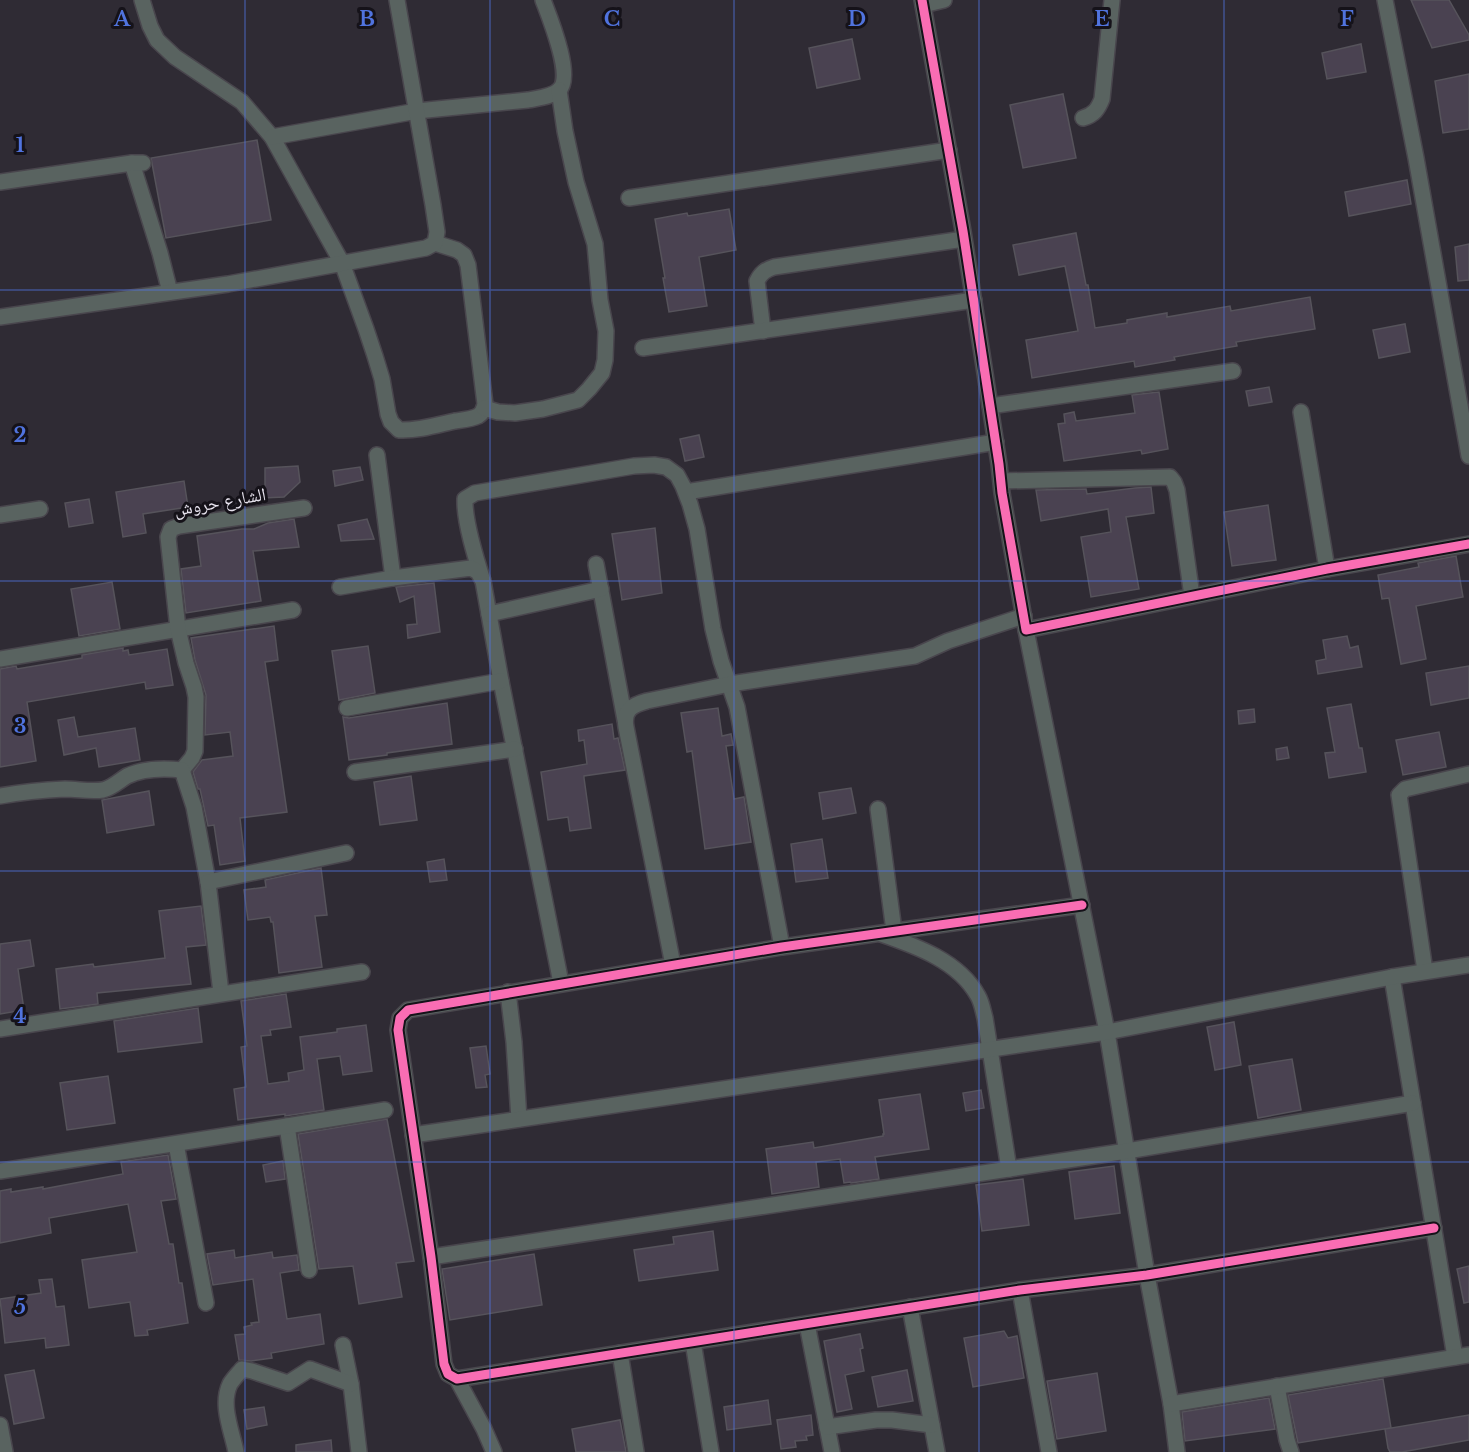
<svg xmlns="http://www.w3.org/2000/svg" width="1469" height="1452" viewBox="0 0 1469 1452" font-family="'Libre Baskerville','Noto Naskh Arabic',serif">
	<rect width="100%" height="100%" fill="#2f2b34"/>
	<g fill="#4a4251" stroke="#56535b" stroke-width="1.5">
		<polygon points="1411,0 1449,0 1469,35 1469,40 1432,48"/>
		<polygon points="852,39 860,79 817,88 809,48"/>
		<polygon points="1361,44 1366,72 1327,79 1322,53"/>
		<polygon points="1469,74 1469,129 1443,133 1435,81"/>
		<polygon points="1063,94 1076,158 1023,168 1010,105"/>
		<polygon points="257,140 271,220 166,238 151,158"/>
		<polygon points="1407,180 1411,204 1349,216 1345,192"/>
		<polygon points="729,209 736,250 699,257 707,306 669,312 663,278 665,278 655,219 687,213 688,216"/>
		<polygon points="1076,233 1086,285 1088,285 1095,328 1127,323 1127,320 1167,313 1167,317 1230,306 1231,311 1310,297 1315,329 1236,342 1237,346 1174,357 1175,360 1135,367 1134,361 1032,378 1026,340 1078,331 1065,266 1019,275 1013,245"/>
		<polygon points="1469,244 1469,280 1458,281 1455,247"/>
		<polygon points="1405,324 1410,352 1379,358 1373,330"/>
		<polygon points="1269,387 1272,402 1249,406 1246,391"/>
		<polygon points="1159,392 1168,449 1142,454 1141,450 1064,461 1058,424 1065,423 1064,414 1074,412 1076,421 1135,413 1132,395"/>
		<polygon points="699,435 704,457 685,461 680,439"/>
		<polygon points="298,466 300,482 284,497 263,498 265,491 265,468"/>
		<polygon points="360,467 363,480 335,486 333,471"/>
		<polygon points="184,481 188,507 143,514 146,533 123,537 116,492"/>
		<polygon points="1151,487 1154,513 1126,517 1139,589 1091,597 1081,537 1111,532 1108,509 1041,521 1036,490 1086,489 1087,494 1135,488"/>
		<polygon points="89,499 93,523 69,527 65,503"/>
		<polygon points="1268,505 1276,560 1232,566 1224,512"/>
		<polygon points="294,519 299,547 253,551 261,601 186,613 181,569 201,566 197,536 242,529 254,529 268,523"/>
		<polygon points="367,519 374,539 341,541 338,525"/>
		<polygon points="655,528 662,593 622,600 612,534"/>
		<polygon points="1456,556 1463,597 1416,606 1426,659 1401,664 1389,598 1382,599 1378,575 1419,567 1418,563"/>
		<polygon points="112,582 120,629 79,636 71,589"/>
		<polygon points="434,583 440,632 408,638 407,625 417,624 414,596 400,602 396,587"/>
		<polygon points="274,626 278,660 265,662 287,812 240,818 245,861 220,865 214,825 208,826 200,789 198,789 193,772 202,760 233,756 230,732 205,735 206,695 195,660 191,638"/>
		<polygon points="1347,636 1350,648 1358,646 1362,667 1318,674 1316,661 1326,659 1323,640"/>
		<polygon points="368,646 375,693 339,700 332,651"/>
		<polygon points="123,648 123,651 128,650 129,655 167,649 173,685 146,689 145,682 27,702 36,761 0,767 0,669 16,666 17,669 82,658 82,655"/>
		<polygon points="1469,666 1469,698 1431,705 1426,673"/>
		<polygon points="447,703 452,744 387,753 387,755 349,760 343,717 349,718"/>
		<polygon points="1351,704 1359,748 1362,748 1366,772 1329,778 1325,753 1335,752 1327,708"/>
		<polygon points="718,708 722,736 731,734 733,745 726,746 734,799 744,797 751,842 705,849 692,751 687,752 681,713"/>
		<polygon points="1254,709 1255,722 1239,724 1238,711"/>
		<polygon points="74,717 78,737 135,728 140,760 99,767 96,748 64,755 58,720"/>
		<polygon points="612,724 614,739 618,738 625,770 584,776 584,778 591,828 570,831 568,817 548,820 541,772 587,764 584,740 579,741 578,730"/>
		<polygon points="1439,732 1446,767 1403,775 1396,740"/>
		<polygon points="1287,747 1289,758 1277,760 1276,749"/>
		<polygon points="411,776 417,820 380,825 374,782"/>
		<polygon points="851,788 856,813 823,819 819,793"/>
		<polygon points="149,791 154,825 107,833 102,800"/>
		<polygon points="822,839 828,878 796,882 791,844"/>
		<polygon points="444,859 447,880 430,882 427,862"/>
		<polygon points="321,868 327,915 315,916 322,967 279,973 273,922 271,922 270,917 248,920 244,890 266,887 265,880"/>
		<polygon points="201,906 206,945 186,947 191,984 97,993 98,1004 60,1009 56,969 93,964 94,967 165,958 159,911"/>
		<polygon points="30,940 34,966 18,969 24,1010 0,1014 0,944"/>
		<polygon points="286,994 291,1027 270,1030 271,1035 261,1036 268,1084 289,1081 288,1073 304,1070 300,1037 337,1032 337,1029 366,1025 372,1071 343,1075 340,1056 317,1059 324,1110 285,1116 285,1114 238,1120 234,1089 246,1087 241,1047 247,1046 241,1001"/>
		<polygon points="198,1008 202,1042 118,1052 114,1021"/>
		<polygon points="1234,1022 1241,1065 1215,1070 1207,1027"/>
		<polygon points="486,1046 490,1074 485,1075 487,1087 476,1088 470,1048"/>
		<polygon points="1292,1059 1301,1110 1258,1118 1249,1066"/>
		<polygon points="108,1076 115,1123 67,1130 60,1083"/>
		<polygon points="981,1090 984,1108 966,1111 963,1093"/>
		<polygon points="920,1094 929,1149 875,1157 879,1179 851,1183 850,1182 844,1183 840,1159 816,1162 819,1187 772,1194 766,1149 813,1142 814,1148 883,1136 883,1134 884,1134 879,1100"/>
		<polygon points="387,1119 414,1261 396,1263 402,1297 359,1304 353,1266 319,1269 298,1134"/>
		<polygon points="168,1155 176,1199 161,1201 169,1244 173,1244 179,1283 182,1283 188,1323 147,1330 148,1335 135,1336 130,1302 89,1308 82,1260 137,1252 128,1204 49,1218 51,1233 0,1243 0,1191 11,1189 11,1192 43,1187 43,1189 123,1174 121,1162"/>
		<polygon points="283,1161 285,1179 266,1182 263,1165"/>
		<polygon points="1114,1166 1120,1213 1075,1219 1069,1172"/>
		<polygon points="1023,1179 1029,1225 982,1231 976,1185"/>
		<polygon points="713,1231 718,1270 639,1281 634,1250 674,1244 673,1237"/>
		<polygon points="234,1250 235,1258 272,1252 273,1258 297,1255 299,1270 280,1273 287,1319 320,1314 324,1344 271,1353 272,1358 251,1361 239,1360 235,1335 245,1334 244,1327 252,1325 251,1323 259,1322 253,1279 213,1285 207,1254"/>
		<polygon points="534,1254 542,1305 450,1320 442,1269"/>
		<polygon points="1469,1266 1469,1302 1464,1303 1457,1269"/>
		<polygon points="52,1279 56,1307 64,1306 69,1345 46,1348 45,1338 5,1343 0,1299 41,1293 39,1280"/>
		<polygon points="1004,1331 1008,1338 1017,1336 1024,1378 973,1387 964,1338"/>
		<polygon points="860,1334 863,1348 860,1349 864,1371 845,1375 852,1409 837,1412 824,1341"/>
		<polygon points="34,1370 44,1418 14,1424 5,1375"/>
		<polygon points="907,1370 913,1401 878,1407 872,1377"/>
		<polygon points="1097,1373 1106,1431 1057,1439 1047,1381"/>
		<polygon points="1383,1379 1391,1428 1298,1443 1288,1395"/>
		<polygon points="1269,1398 1275,1429 1185,1441 1182,1412"/>
		<polygon points="768,1400 771,1424 727,1430 724,1407"/>
		<polygon points="264,1407 267,1425 247,1429 244,1410"/>
		<polygon points="811,1415 813,1435 806,1436 807,1440 795,1441 796,1447 781,1449 777,1420"/>
		<polygon points="1469,1415 1469,1440 1402,1452 1390,1452 1388,1448 1385,1429"/>
		<polygon points="620,1420 626,1452 576,1452 572,1429"/>
		<polygon points="331,1440 332,1452 296,1452 296,1445"/>
	</g>
	<g fill="none" stroke-linecap="round" stroke-linejoin="round">
		<g stroke="#49464d" stroke-width="18">
			<g id="minor">
				<path d="M142 0 150 26 157 40 175 57 242 102 272 137 342 263 366 329 375 356 382 379 388 414 391 422 399 430C418 431 437 425 455 421 462 420 472 419 478 416 483 413 484 409 485 404L468 265 464 255 457 250 435 243"/>
				<polyline points="922,0 963,231 999,464 1002,493 1026,630 1327,569 1469,544"/>
				<polyline points="1385,0 1416,158 1469,456"/>
				<polyline points="923,5 944,0"/>
				<path d="M1083 118C1094 115 1098 109 1102 99L1112 0"/>
				<path d="M272 137 417 111 528 100C537 98 552 97 559 90 574 77 549 16 543 0"/>
				<polyline points="132,163 160,253 170,292"/>
				<polyline points="0,182 132,163 143,163"/>
				<polyline points="629,198 949,150"/>
				<polyline points="0,317 228,284 426,248 435,243 437,232 433,205 397,0"/>
				<path d="M763 331 757 281C761 273 765 270 774 267L964 239"/>
				<polyline points="643,348 974,300"/>
				<polyline points="990,406 1233,371"/>
				<polyline points="484,408 498,412 515,413 543,409 578,400 589,389 602,373 605,360 606,331 600,300 595,244 576,182 565,131 559,90"/>
				<polyline points="1301,412 1327,569"/>
				<polyline points="377,455 393,578"/>
				<polyline points="1001,481 1170,477 1174,482 1177,490 1192,596"/>
				<polyline points="686,492 996,442"/>
				<polyline points="0,515 40,509"/>
				<polyline points="596,564 625,720"/>
				<path d="M483 581C476 559 464 521 465 499L475 493 634 466 654 465 666 467 677 475 683 486 690 504 697 529 713 629 721 661 737 707 782 947"/>
				<polyline points="340,587 393,578 471,568 478,572 483,581 501,681 561,983"/>
				<polyline points="489,614 601,589"/>
				<polyline points="1026,630 1107,1032 1147,1275 1171,1404 1177,1452"/>
				<polyline points="0,659 293,610"/>
				<polyline points="347,708 501,681"/>
				<polyline points="182,770 192,758 195,751 196,697 194,687 186,663 178,629 168,537 171,529 179,526 304,508"/>
				<polyline points="355,772 515,749"/>
				<path d="M0 796C22 792 43 790 65 789 78 789 90 792 103 790 112 788 119 781 127 776 144 768 163 768 182 770L194 807 208 882 221 993"/>
				<polyline points="878,809 894,931"/>
				<polyline points="208,882 346,853"/>
				<polyline points="1082,905 782,947 408,1010 400,1018 398,1030 431,1257 444,1364 448,1374 457,1379 1020,1290 1147,1275 1434,1228"/>
				<path d="M881 934C916 946 959 961 978 996 982 1003 983 1011 985 1018L1009 1169"/>
				<path d="M673 965 626 727C623 710 632 705 647 701L730 684 915 656 948 641 1024 616"/>
				<polyline points="1425,971 1399,795 1405,789 1469,774"/>
				<polyline points="1392,977 1455,1357"/>
				<polyline points="508,992 514,1042 519,1119"/>
				<polyline points="0,1029 362,972"/>
				<polyline points="287,1126 309,1270"/>
				<polyline points="413,1135 1107,1032 1392,977 1469,965"/>
				<polyline points="176,1144 206,1303"/>
				<polyline points="0,1171 287,1126 385,1110"/>
				<polyline points="431,1257 1127,1151 1413,1103"/>
				<polyline points="1020,1290 1049,1452"/>
				<polyline points="910,1307 937,1452"/>
				<polyline points="807,1324 832,1452"/>
				<polyline points="693,1342 711,1452"/>
				<polyline points="343,1345 351,1384 359,1452"/>
				<polyline points="620,1353 636,1452"/>
				<polyline points="457,1379 484,1429 494,1452"/>
				<polyline points="1277,1386 1287,1440 1291,1452"/>
				<polyline points="1171,1404 1469,1355"/>
				<polyline points="0,1425 5,1452"/>
				<polyline points="827,1427 876,1420 892,1420 932,1425"/>
				<path d="M236 1452C232 1431 220 1405 230 1384 233 1379 238 1374 242 1369L252 1371 288 1383 310 1369 351 1384"/>
			</g>
		</g>
		<use href="#minor" stroke="#596360" stroke-width="15"/>
		<g stroke="#151219" stroke-width="13">
			<g id="cycleway">
				<polyline points="922,0 963,231 999,464 1002,493 1026,630 1327,569 1469,544"/>
				<polyline points="1082,905 782,947 408,1010 400,1018 398,1030 431,1257 444,1364 448,1374 457,1379 1020,1290 1147,1275 1434,1228"/>
			</g>
		</g>
		<use href="#cycleway" stroke="#f96db3" stroke-width="9"/>
	</g>
	<path fill="none" stroke="#5073de" stroke-width="1.5" stroke-opacity="0.55" d="M245 0V1452M490 0V1452M734 0V1452M979 0V1452M1224 0V1452M0 290H1469M0 581H1469M0 871H1469M0 1162H1469"/>
	<g text-anchor="middle" dominant-baseline="central" stroke-width="6" stroke-linejoin="round" paint-order="stroke">
		<g font-size="18" fill="#e7e3ee" stroke="#151219">
			<text transform="translate(220 502) rotate(-10)">الشارع حروش</text>
		</g>
	</g>
	<g font-size="20" text-anchor="middle" font-weight="bold" fill="#5073de" stroke="#151219" stroke-width="6" stroke-linejoin="round" paint-order="stroke">
		<text x="122" y="26">A</text>
		<text x="367" y="26">B</text>
		<text x="612" y="26">C</text>
		<text x="857" y="26">D</text>
		<text x="1102" y="26">E</text>
		<text x="1347" y="26">F</text>
		<text x="20" y="152">1</text>
		<text x="20" y="442">2</text>
		<text x="20" y="733">3</text>
		<text x="20" y="1023">4</text>
		<text x="20" y="1314">5</text>
	</g>
</svg>
